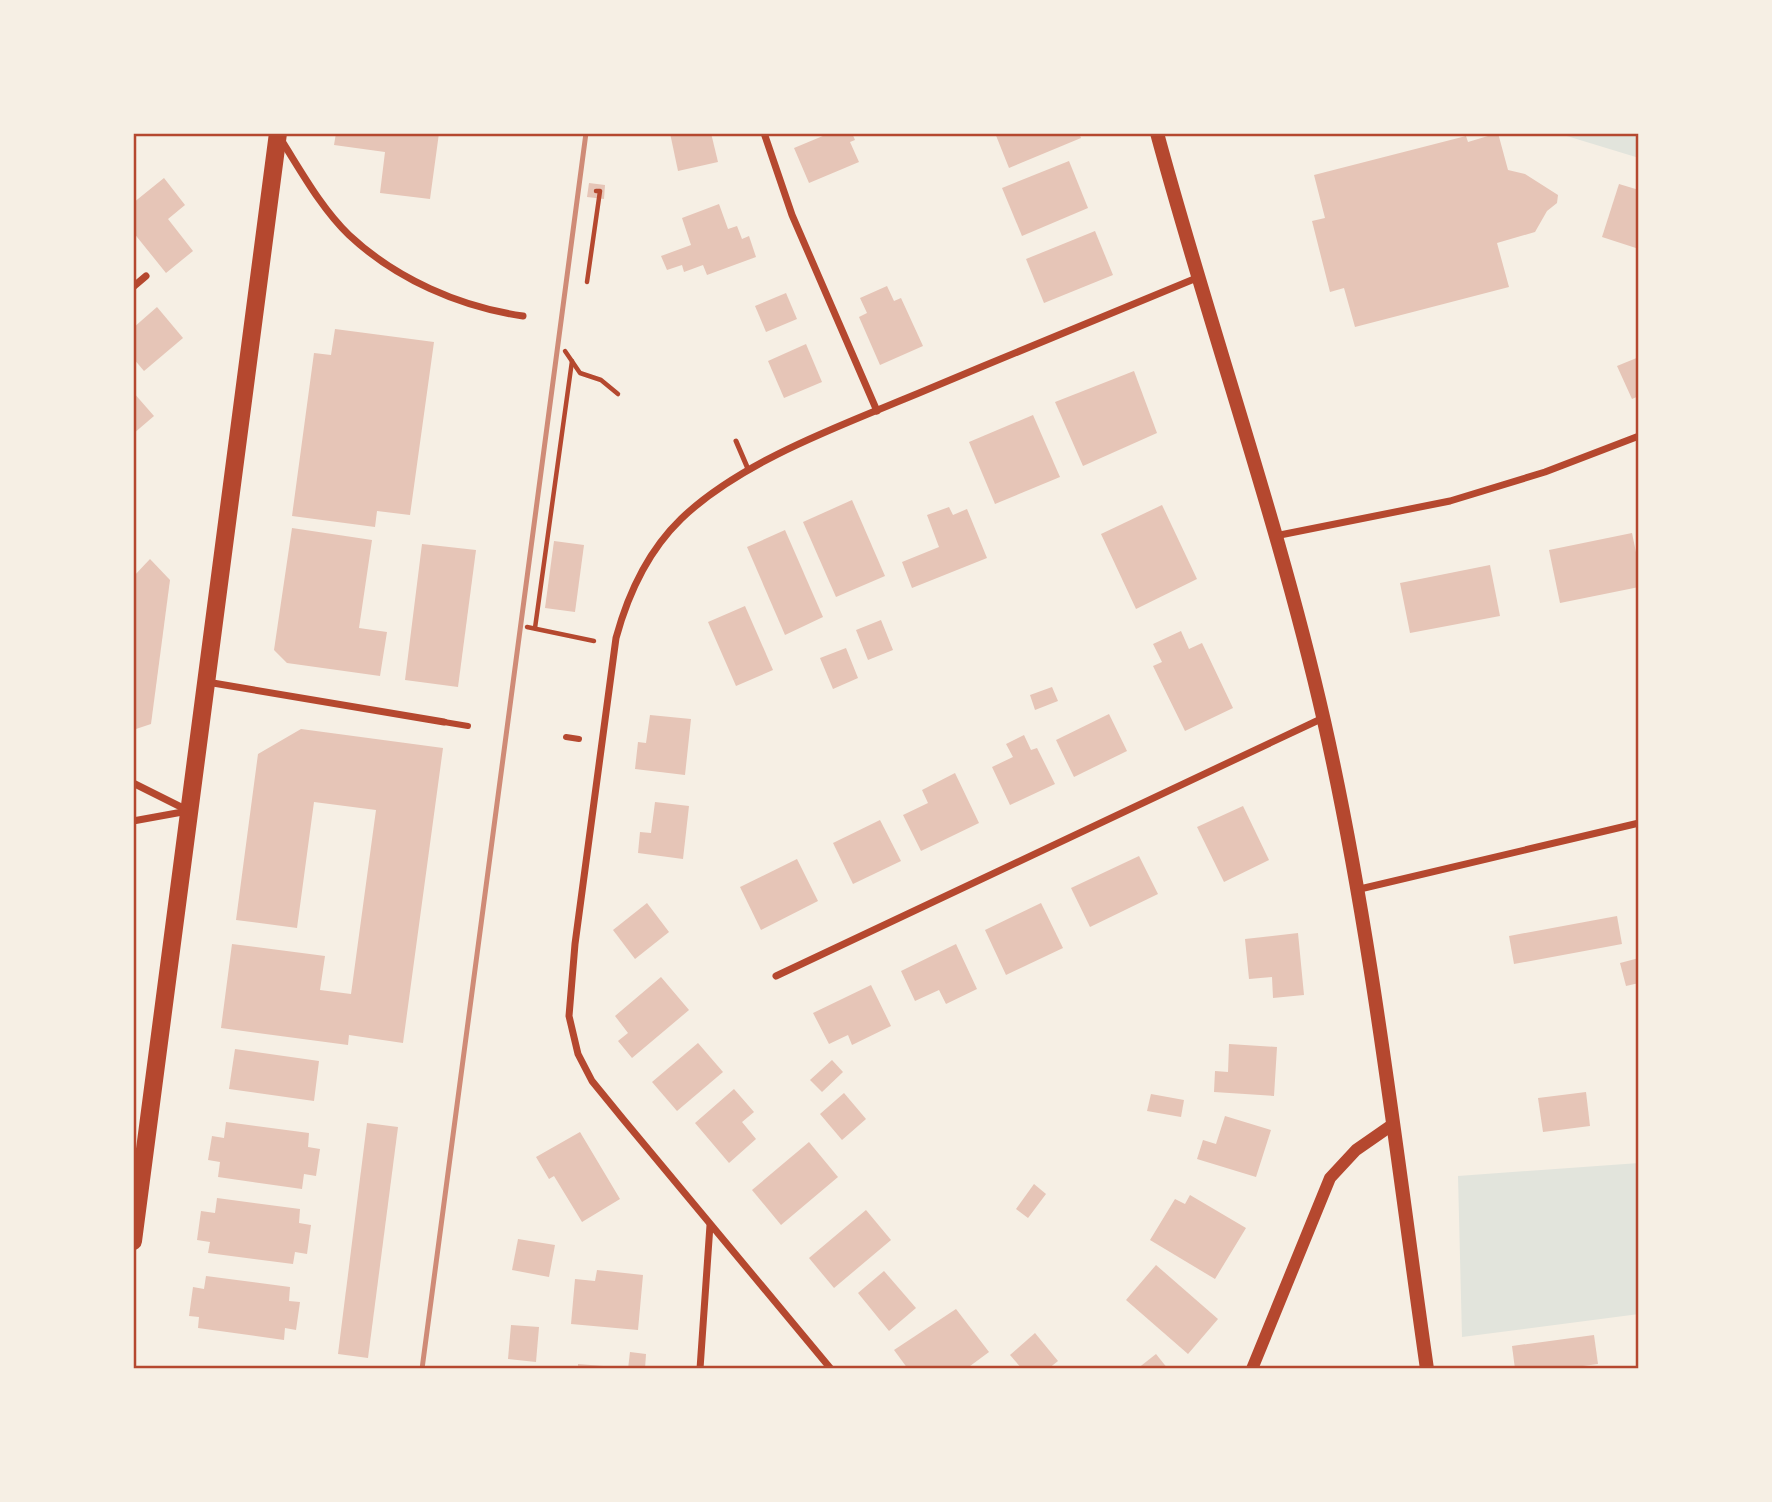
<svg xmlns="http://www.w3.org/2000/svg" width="1772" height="1502" viewBox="0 0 1772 1502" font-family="Roboto,sans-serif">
	<rect width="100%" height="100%" fill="#f6efe4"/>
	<g fill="#e2e4dc">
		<polygon points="1557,133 1639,133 1639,158"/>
		<polygon points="1639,1163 1639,1314 1462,1337 1458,1176"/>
	</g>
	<g fill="#e6c5b7">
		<polygon points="336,133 439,133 430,199 380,193 385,152 334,145"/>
		<polygon points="670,133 711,133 718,162 678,171"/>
		<polygon points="830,133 852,133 855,140 850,142 859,162 809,183 794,148"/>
		<polygon points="995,133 1079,133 1081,138 1009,168"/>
		<polygon points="1498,133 1508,170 1525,174 1558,195 1557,203 1547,211 1535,232 1497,243 1509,287 1355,327 1344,288 1330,292 1312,221 1325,218 1314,175 1466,136 1468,142"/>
		<polygon points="1069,161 1088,208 1022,236 1002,188"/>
		<polygon points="164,178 185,205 168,219 193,251 166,273 133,232 133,203"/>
		<polygon points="589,183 605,185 604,199 587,197"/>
		<polygon points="1619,184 1639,190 1639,249 1602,237"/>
		<polygon points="719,204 728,229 737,226 742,239 749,236 756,257 707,275 703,265 684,272 682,265 667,270 661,256 691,245 682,218"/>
		<polygon points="1095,231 1113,275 1044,303 1026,259"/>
		<polygon points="887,286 894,301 901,298 923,346 880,365 859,317 867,313 860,298"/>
		<polygon points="786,293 797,319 766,332 755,306"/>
		<polygon points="157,307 183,338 144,371 133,358 133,328"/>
		<polygon points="335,329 434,342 410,515 377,511 375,527 292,516 314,353 331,355"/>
		<polygon points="806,344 822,382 784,398 768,361"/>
		<polygon points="1639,357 1639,396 1632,399 1617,366"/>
		<polygon points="1134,371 1157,433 1083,466 1055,402"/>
		<polygon points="133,392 154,416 133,434"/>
		<polygon points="1033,415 1060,477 995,504 969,442"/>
		<polygon points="852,500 885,576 836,597 803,522"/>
		<polygon points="1162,505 1197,579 1136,609 1101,534"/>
		<polygon points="949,507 953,515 967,509 987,558 912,588 902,562 939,547 927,515"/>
		<polygon points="292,528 372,540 359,628 387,632 380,676 287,663 274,650"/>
		<polygon points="785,530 823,617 785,635 747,547"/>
		<polygon points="1632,533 1639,567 1639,587 1560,603 1549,550"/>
		<polygon points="554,541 584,545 575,612 545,608"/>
		<polygon points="422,544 476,550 458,687 405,680"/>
		<polygon points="150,559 170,580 151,724 133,730 133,577"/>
		<polygon points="1490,565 1500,616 1410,633 1400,583"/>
		<polygon points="745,606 773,670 736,686 708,622"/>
		<polygon points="881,620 893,650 868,660 856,630"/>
		<polygon points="1181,631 1189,649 1202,643 1233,708 1185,731 1153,666 1162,662 1153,644"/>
		<polygon points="846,648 858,678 833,689 820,658"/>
		<polygon points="1052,687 1058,701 1035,710 1030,695"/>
		<polygon points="1109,714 1127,751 1074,777 1056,740"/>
		<polygon points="650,715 691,719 685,775 635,769 638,742 646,743"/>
		<polygon points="301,729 443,748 403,1043 349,1035 348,1045 221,1028 232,944 325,956 320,990 351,994 376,810 314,802 297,928 236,920 258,754"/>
		<polygon points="1024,735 1031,750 1037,748 1055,784 1010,805 992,767 1013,757 1006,744"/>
		<polygon points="955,773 979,823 921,851 903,815 928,803 922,790"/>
		<polygon points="655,802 689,806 683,859 638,853 640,832 651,833"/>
		<polygon points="1243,806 1269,860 1224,882 1197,827"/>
		<polygon points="880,820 901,861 853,884 833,843"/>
		<polygon points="1139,856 1158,894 1090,927 1071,888"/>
		<polygon points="797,859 818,901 761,930 740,887"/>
		<polygon points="647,903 669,932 635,959 613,930"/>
		<polygon points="1041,903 1063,948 1006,975 985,930"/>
		<polygon points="1617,916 1622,944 1514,964 1509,936"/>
		<polygon points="1298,933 1304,995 1273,998 1272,977 1249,979 1245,939"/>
		<polygon points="956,944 977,989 946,1004 939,990 915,1001 901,971"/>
		<polygon points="1639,958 1639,983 1626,986 1620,963"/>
		<polygon points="661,977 689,1010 632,1058 618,1041 628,1033 615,1016"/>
		<polygon points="871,985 891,1026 852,1045 848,1035 829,1044 813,1013"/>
		<polygon points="698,1043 723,1072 677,1111 652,1082"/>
		<polygon points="1229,1044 1277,1047 1274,1096 1214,1092 1215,1071 1228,1072"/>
		<polygon points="235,1049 319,1061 314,1101 229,1089"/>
		<polygon points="832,1060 843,1072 822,1092 810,1080"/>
		<polygon points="734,1089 754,1112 742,1122 756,1139 729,1163 695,1123"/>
		<polygon points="1586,1092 1590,1126 1543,1132 1538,1098"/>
		<polygon points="844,1093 866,1119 842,1140 820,1114"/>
		<polygon points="1151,1094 1184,1100 1181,1117 1147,1111"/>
		<polygon points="1225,1116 1271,1130 1256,1177 1197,1159 1203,1140 1216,1144"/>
		<polygon points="226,1122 309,1133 308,1147 320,1149 316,1176 304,1174 302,1189 218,1177 220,1162 208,1160 212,1136 224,1138"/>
		<polygon points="367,1123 398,1127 368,1358 338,1354"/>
		<polygon points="580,1132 620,1199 582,1222 554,1176 549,1179 536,1157"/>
		<polygon points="809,1142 838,1177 781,1225 752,1190"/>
		<polygon points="1034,1184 1046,1194 1028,1218 1016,1209"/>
		<polygon points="1190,1195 1246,1228 1215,1279 1150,1240 1175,1199 1185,1204"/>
		<polygon points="217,1198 300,1209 299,1223 311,1225 307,1254 295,1252 293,1264 208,1253 210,1242 197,1240 201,1211 215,1213"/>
		<polygon points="866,1210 891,1240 834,1288 809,1258"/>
		<polygon points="518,1239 555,1245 549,1277 512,1270"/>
		<polygon points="1156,1265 1218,1319 1188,1354 1126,1300"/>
		<polygon points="597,1270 643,1275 638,1330 571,1324 575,1279 595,1281"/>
		<polygon points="884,1271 916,1308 889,1331 858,1293"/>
		<polygon points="206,1276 290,1287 289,1301 300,1302 296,1330 285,1328 284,1340 198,1328 199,1317 189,1316 193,1287 204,1289"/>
		<polygon points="956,1309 989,1352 966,1369 908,1369 894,1350"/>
		<polygon points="511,1325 539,1327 536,1362 508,1359"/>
		<polygon points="1035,1333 1058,1361 1048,1369 1022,1369 1010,1355"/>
		<polygon points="1594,1335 1598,1364 1560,1369 1515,1369 1512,1346"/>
		<polygon points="630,1352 646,1354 645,1369 628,1369"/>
		<polygon points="1156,1354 1168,1369 1137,1369"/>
		<polygon points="578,1364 616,1367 615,1369 578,1369"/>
	</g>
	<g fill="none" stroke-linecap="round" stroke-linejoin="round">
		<g stroke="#b5482f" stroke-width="4.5">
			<polyline points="587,282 600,191 596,191"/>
			<polyline points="565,351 580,373 601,380 618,394"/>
			<polyline points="527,627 594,641"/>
			<polyline points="535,628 572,361"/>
		</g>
		<polyline stroke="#b5482f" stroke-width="5" points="736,441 748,469"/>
		<g stroke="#b5482f" stroke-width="6">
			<polyline points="444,722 468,726"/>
			<polyline points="566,737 579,739"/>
		</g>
		<g stroke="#b5482f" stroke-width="7">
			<polyline points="764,133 792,215 877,411"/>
			<path d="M280 138C301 171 321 208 349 235 396 279 460 307 523 316"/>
			<polyline points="133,287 146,276"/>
			<polyline points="1275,536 1450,501 1545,472 1639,436"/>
			<polyline points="207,682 444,722"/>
			<polyline points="133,783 189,811"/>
			<polyline points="133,821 188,811"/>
			<polyline points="1360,889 1639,823"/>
			<polyline points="776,976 1323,718"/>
			<polyline points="700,1369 710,1225"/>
			<path d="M831 1369 623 1119 592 1081 578 1054 569 1016 575 944 616 638C628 594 648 551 681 519 741 461 842 425 919 393 1012 354 1105 316 1199 277"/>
		</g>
		<polyline stroke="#b5482f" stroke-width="12" points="1252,1369 1330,1178 1356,1150 1392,1125"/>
		<path stroke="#b5482f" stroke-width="14" d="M1157 133C1210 329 1279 523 1324 721 1372 934 1396 1153 1427 1369"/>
		<polyline stroke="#b5482f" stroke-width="18" points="133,1241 278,133"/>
		<polyline stroke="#cf8b77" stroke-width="5" points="422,1369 586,133"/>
	</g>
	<rect width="1772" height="1502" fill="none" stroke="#f6efe4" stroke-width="270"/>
	<rect x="135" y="135" width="1502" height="1232" fill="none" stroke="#b5482f" stroke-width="2.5"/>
</svg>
